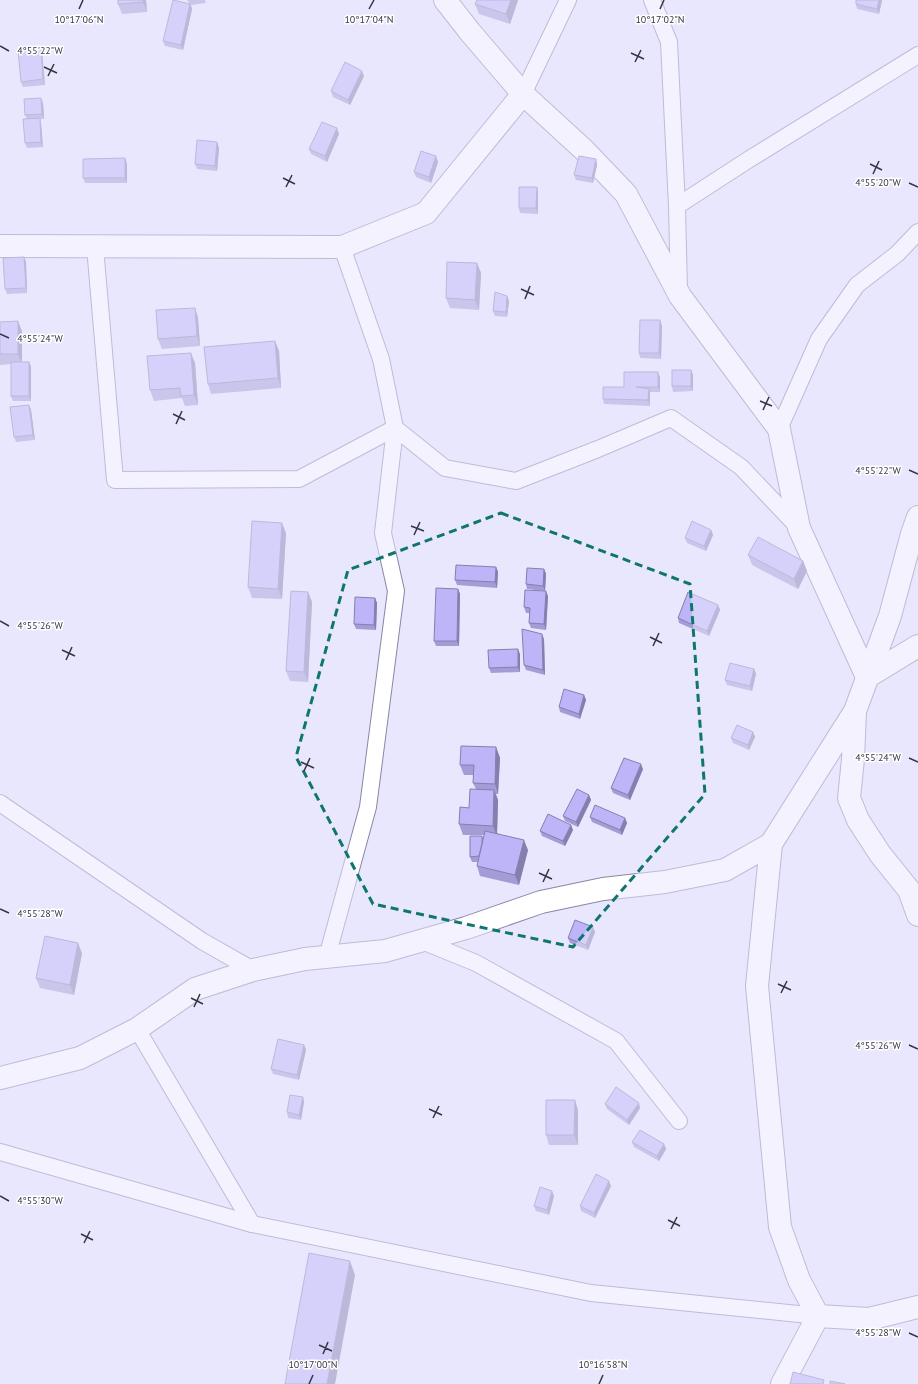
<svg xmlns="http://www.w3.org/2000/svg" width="918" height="1384" viewBox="0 0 918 1384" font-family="'PT Sans',sans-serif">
	<rect width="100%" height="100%" fill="#e9e7fd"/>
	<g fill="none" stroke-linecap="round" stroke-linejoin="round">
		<g stroke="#8a86a7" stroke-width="18">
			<g id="service">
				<polyline points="652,0 669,42 677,206 679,291"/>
				<polyline points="523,94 568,0"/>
				<polyline points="677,206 748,160 918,55"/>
				<polyline points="95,247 115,480 299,479 395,428"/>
				<polyline points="342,247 381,359 395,428 445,468 516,481 598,449 671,418 741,467 799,528"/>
				<polyline points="779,429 819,339 857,285 897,254 918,232"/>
				<polyline points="0,803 202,941 253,970"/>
				<polyline points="422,941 476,963 616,1041 679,1121"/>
				<polyline points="327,957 368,807 396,591 383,533 395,428"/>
				<polyline points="137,1029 252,1224"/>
				<polyline points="0,1152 252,1224 591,1293 818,1316"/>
			</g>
		</g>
		<g stroke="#8a86a7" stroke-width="24">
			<g id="minor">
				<polyline points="445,0 470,32 523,94 584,150 626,194 680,296 779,429 799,528 867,677 918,646"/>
				<polyline points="0,246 342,247 426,213 523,94"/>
				<polyline points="918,517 912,534 890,616 855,711 771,844 757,986 780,1227 799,1280 818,1316 869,1319 918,1307"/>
				<polyline points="855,712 853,759 849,798 858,820 880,854 909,890 918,915"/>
				<polyline points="0,1078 80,1058 137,1029 195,989 253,970 305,959 385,951 466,928 541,902 603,889 665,882 725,870 771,844"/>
				<polyline points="782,1384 818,1316"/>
			</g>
		</g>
		<use href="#service" stroke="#fff" stroke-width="16"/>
		<use href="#minor" stroke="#fff" stroke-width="22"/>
	</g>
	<g fill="#a39cd6">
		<polygon points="146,0 147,12 122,14 118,4"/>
		<polygon points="187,0 205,0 206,3 191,5 192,9 183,50 165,46 163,41 189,3"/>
		<polygon points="518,0 510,24 479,14 475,4"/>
		<polygon points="856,0 882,0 879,14 857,9 856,4"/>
		<polygon points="41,48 42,53 45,85 23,87 21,82"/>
		<polygon points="364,76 350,105 333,97 331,91"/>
		<polygon points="43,103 44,119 40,119 41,123 43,147 27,148 25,143 27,119 25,115"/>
		<polygon points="339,134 327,162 311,154 309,149"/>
		<polygon points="217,142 219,148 217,171 197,169 195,164"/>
		<polygon points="125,158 127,164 127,183 85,183 83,178"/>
		<polygon points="596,159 597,165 593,183 576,180 574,175"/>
		<polygon points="438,162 431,183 416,177 414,172"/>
		<polygon points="537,187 538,192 538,214 520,213 519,208"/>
		<polygon points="24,257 26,262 27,293 7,294 5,289"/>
		<polygon points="477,263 481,273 479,310 450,308 446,298"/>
		<polygon points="507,296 509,301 507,317 495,316 493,311"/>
		<polygon points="195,308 198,318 200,346 162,349 158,339"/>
		<polygon points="0,322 22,331 22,362 29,362 31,367 31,401 13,401 11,396 11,364 0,365"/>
		<polygon points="662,326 661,359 640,358 639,353"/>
		<polygon points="275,341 279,351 281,388 211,394 208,384"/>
		<polygon points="195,363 198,405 185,406 182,398 154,401 150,390"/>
		<polygon points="691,370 693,375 693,391 673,392 672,386"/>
		<polygon points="660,377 660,392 650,392 650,406 604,404 603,399 624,387"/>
		<polygon points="29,405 31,410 35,440 16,442 14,437"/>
		<polygon points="711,530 713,535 706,551 687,543 685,538"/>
		<polygon points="286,533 282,599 252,598 248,587"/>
		<polygon points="748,555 803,561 807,571 798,589 752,565"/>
		<polygon points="496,567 498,572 497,588 457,585 455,580"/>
		<polygon points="544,569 546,574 545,591 527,589 526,584"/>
		<polygon points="458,589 460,594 459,646 436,646 434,641"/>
		<polygon points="308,592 312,602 308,682 290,681 286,671"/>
		<polygon points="548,596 546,630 531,628 529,623 530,613 526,613 524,607"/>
		<polygon points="375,598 377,603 376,630 356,629 354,624"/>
		<polygon points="718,605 720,610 709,636 679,623 678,618"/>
		<polygon points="544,639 545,675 526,670 524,665"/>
		<polygon points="520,654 520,672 491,673 489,668"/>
		<polygon points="754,669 756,674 752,691 727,685 725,680"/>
		<polygon points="584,695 586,700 580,719 560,712 559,707"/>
		<polygon points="753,732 755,737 749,750 733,743 731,738"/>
		<polygon points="496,747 500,758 498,794 496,794 498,800 497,833 528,850 519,885 480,876 477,866 478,862 472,862 470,857 482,836 483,839 484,835 463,835 459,824 469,808 476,789 473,783 473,775 464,775 460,765"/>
		<polygon points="643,769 630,800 613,793 611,788"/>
		<polygon points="589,795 591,800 578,827 565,821 563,816"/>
		<polygon points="590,817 625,818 627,823 622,835 592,822"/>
		<polygon points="571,825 573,830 565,846 542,836 540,831"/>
		<polygon points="595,932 588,950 570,943 568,938"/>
		<polygon points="82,953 74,995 40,988 36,978"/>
		<polygon points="304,1045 306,1050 299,1080 273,1074 271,1069"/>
		<polygon points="303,1097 304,1102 301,1120 288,1118 287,1112"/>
		<polygon points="605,1104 640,1108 629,1125 607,1109"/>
		<polygon points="578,1110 578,1145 549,1145 546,1135"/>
		<polygon points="632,1142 664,1144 666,1149 659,1161 634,1147"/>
		<polygon points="611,1186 595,1218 581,1211 580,1206"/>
		<polygon points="554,1196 549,1215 536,1211 534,1206"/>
	</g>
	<g fill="#857fae">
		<polygon points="143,0 146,0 147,12 143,2"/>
		<polygon points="511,0 518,0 510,24 506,14"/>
		<polygon points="879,0 882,0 879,14 877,9"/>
		<polygon points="190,4 192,9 183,50 181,45"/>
		<polygon points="41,48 42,53 45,85 43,79"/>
		<polygon points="362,71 364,76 350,105 348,100"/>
		<polygon points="41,98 43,103 44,119 42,114"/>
		<polygon points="40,118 41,123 43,147 41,142"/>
		<polygon points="337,128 339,134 327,162 325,156"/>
		<polygon points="217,142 219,148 217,171 215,166"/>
		<polygon points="436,156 438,162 431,183 429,177"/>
		<polygon points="125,158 127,164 127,183 125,178"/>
		<polygon points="596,159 597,165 593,183 592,178"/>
		<polygon points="537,187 538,192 538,214 536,208"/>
		<polygon points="24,257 26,262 27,293 26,288"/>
		<polygon points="477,263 481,273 479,310 475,300"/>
		<polygon points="507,296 509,301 507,317 506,312"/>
		<polygon points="195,308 198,318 200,346 197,336"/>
		<polygon points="660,320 662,326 661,359 659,353"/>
		<polygon points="18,321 22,331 22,364 18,354"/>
		<polygon points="275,341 279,351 281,388 278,378"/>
		<polygon points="191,353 195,363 198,405 194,395"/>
		<polygon points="29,362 31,367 31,401 29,396"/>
		<polygon points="691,370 693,375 693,391 691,386"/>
		<polygon points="658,372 660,377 660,392 658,387"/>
		<polygon points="649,389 650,394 650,406 648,400"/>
		<polygon points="29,405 31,410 35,440 33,435"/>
		<polygon points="282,523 286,533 282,599 278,589"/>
		<polygon points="711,530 713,535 706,551 704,546"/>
		<polygon points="803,561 807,571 798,589 794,579"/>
		<polygon points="496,567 498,572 497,588 495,582"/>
		<polygon points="544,569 546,574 545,591 543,586"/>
		<polygon points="458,589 460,594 459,646 457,641"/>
		<polygon points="546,591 548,596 546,630 544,624"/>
		<polygon points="308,592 312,602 308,682 304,672"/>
		<polygon points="375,598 377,603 376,630 374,625"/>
		<polygon points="718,605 720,610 709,636 707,631"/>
		<polygon points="542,634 544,639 545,675 543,670"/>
		<polygon points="518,649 520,654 520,672 518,667"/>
		<polygon points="754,669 756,674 752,691 750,686"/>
		<polygon points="584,695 586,700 580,719 579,714"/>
		<polygon points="753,732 755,737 749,750 748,745"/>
		<polygon points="496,747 500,758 498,794 495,784"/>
		<polygon points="641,764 643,769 630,800 628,795"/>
		<polygon points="494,790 498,800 497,836 493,826"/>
		<polygon points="589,795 591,800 578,827 576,822"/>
		<polygon points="625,818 627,823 622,835 620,830"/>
		<polygon points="571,825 573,830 565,846 563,841"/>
		<polygon points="524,840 528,850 519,885 515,875"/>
		<polygon points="593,927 595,932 588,950 586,945"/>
		<polygon points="78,943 82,953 74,995 70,985"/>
		<polygon points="304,1045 306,1050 299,1080 297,1075"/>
		<polygon points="303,1097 304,1102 301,1120 299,1115"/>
		<polygon points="575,1100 578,1110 578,1145 574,1135"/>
		<polygon points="639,1103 640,1108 629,1125 627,1120"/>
		<polygon points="664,1144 666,1149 659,1161 657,1156"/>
		<polygon points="609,1181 611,1186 595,1218 594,1213"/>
		<polygon points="552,1191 554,1196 549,1215 547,1210"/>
		<polygon points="350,1261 355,1275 335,1384 327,1384"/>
	</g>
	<g fill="#beb5f9" stroke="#857fae">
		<polygon points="118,0 143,0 143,2 118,4"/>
		<polygon points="173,0 190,4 181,45 163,41"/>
		<polygon points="477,0 511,0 506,14 475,4"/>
		<polygon points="856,0 879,0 877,9 856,4"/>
		<polygon points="41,48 43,79 21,82 18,50"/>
		<polygon points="345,62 362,71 348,100 331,91"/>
		<polygon points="41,98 42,114 25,115 24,99"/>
		<polygon points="40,118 41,142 25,143 23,119"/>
		<polygon points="322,122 337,128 325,156 309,149"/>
		<polygon points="197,140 217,142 215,166 195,164"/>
		<polygon points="421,151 436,156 429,177 414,172"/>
		<polygon points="579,156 596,159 592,178 574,175"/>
		<polygon points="125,158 125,178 83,178 83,159"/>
		<polygon points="519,187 537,187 536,208 519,208"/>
		<polygon points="24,257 26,288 5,289 3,258"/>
		<polygon points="447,262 477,263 475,300 446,298"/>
		<polygon points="495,292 507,296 506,312 493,311"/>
		<polygon points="195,308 197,336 158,339 156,310"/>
		<polygon points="640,320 660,320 659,353 639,353"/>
		<polygon points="18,321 18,354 0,354 0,322"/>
		<polygon points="275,341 278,378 208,384 204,347"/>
		<polygon points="191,353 194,395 181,396 180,388 150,390 147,356"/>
		<rect x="11" y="362" width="18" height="34"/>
		<rect x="672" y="370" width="19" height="16"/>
		<polygon points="624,372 658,372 658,387 636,387 649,389 648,400 603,399 603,387 624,387"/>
		<polygon points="29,405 33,435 14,437 10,407"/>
		<polygon points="252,521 282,523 278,589 248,587"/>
		<polygon points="692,521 711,530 704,546 685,538"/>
		<polygon points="758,537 803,561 794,579 748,555"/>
		<polygon points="456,565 496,567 495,582 455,580"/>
		<polygon points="527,568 544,569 543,586 526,584"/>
		<polygon points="436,588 458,589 457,641 434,641"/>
		<polygon points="525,590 546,591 544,624 529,623 530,608 524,607"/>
		<polygon points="291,591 308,592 304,672 286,671"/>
		<polygon points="688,592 718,605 707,631 678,618"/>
		<polygon points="355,597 375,598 374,625 354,624"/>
		<polygon points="522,629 542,634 543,670 524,665"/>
		<polygon points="518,649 518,667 489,668 488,650"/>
		<polygon points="730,663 754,669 750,686 725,680"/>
		<polygon points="564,689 584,695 579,714 559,707"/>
		<polygon points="737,725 753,732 748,745 731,738"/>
		<polygon points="461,746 496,747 495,784 473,783 474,765 460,765"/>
		<polygon points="624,758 641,764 628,795 611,788"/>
		<polygon points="470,789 494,790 493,826 459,824 460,807 469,808"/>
		<polygon points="577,789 589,795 576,822 563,816"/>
		<polygon points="595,805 625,818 620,830 590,817"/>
		<polygon points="548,814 571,825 563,841 540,831"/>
		<polygon points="485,831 524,840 515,875 477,866"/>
		<polygon points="470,836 482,836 482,843 479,856 470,857"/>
		<polygon points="575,920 593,927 586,945 568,938"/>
		<polygon points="45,936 78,943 70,985 36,978"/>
		<polygon points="278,1039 304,1045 297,1075 271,1069"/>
		<polygon points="616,1087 639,1103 627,1120 605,1104"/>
		<polygon points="290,1095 303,1097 299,1115 287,1112"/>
		<polygon points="546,1100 575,1100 574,1135 546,1135"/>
		<polygon points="640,1130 664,1144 657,1156 632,1142"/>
		<polygon points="596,1174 609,1181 594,1213 580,1206"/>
		<polygon points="540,1187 552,1191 547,1210 534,1206"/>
		<polygon points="309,1253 350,1261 327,1384 285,1384"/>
		<polygon points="793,1372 824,1380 823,1384 790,1384"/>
		<polygon points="830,1381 845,1384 830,1384"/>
	</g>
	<path d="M0 0H918V1384H0ZM501 513 690 584 705 794 573 947 373 904 296 757 348 570Z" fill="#e9e7fd" fill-opacity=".55" fill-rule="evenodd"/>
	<path fill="none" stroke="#0f766e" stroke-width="3" stroke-dasharray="8 5" stroke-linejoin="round" d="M501 513 690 584 705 794 573 947 373 904 296 757 348 570Z"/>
	<path fill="none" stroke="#353441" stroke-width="1.5" d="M79 9 83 0M369 9 374 0M660 9 664 0M0 46 9 51M631 53 644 59M635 62 641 50M44 67 57 73M48 76 54 64M870 164 882 170M873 174 879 161M283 178 295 184M909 183 918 187M286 187 292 175M521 289 534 295M525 299 530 286M0 334 9 338M760 401 772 406M763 410 769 397M173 414 185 420M176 424 182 411M909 470 918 474M411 526 424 531M414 535 420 522M0 621 9 626M650 637 662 643M653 646 659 633M62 650 75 656M66 660 72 647M909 758 918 762M301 762 314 768M304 771 310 758M539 873 552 879M543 882 549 869M0 909 9 913M778 984 791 990M781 993 787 981M191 998 203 1004M194 1007 200 994M909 1045 918 1049M429 1109 442 1115M433 1118 439 1106M0 1196 9 1201M668 1220 680 1226M671 1229 677 1217M81 1234 93 1240M84 1243 90 1231M909 1333 918 1337M319 1345 332 1351M323 1354 328 1342M309 1384 313 1375M599 1384 603 1375"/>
	<g font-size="10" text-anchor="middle" fill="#353441" stroke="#fff" stroke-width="3" stroke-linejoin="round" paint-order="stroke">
		<text x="79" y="23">10°17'06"N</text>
		<text x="369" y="23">10°17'04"N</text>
		<text x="660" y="23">10°17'02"N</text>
		<text x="40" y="54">4°55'22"W</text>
		<text x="878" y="186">4°55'20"W</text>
		<text x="40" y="342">4°55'24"W</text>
		<text x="878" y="474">4°55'22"W</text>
		<text x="40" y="629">4°55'26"W</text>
		<text x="878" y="761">4°55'24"W</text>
		<text x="40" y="917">4°55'28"W</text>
		<text x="878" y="1049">4°55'26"W</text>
		<text x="40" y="1204">4°55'30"W</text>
		<text x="878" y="1336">4°55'28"W</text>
		<text x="313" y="1368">10°17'00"N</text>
		<text x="603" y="1368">10°16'58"N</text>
	</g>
</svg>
